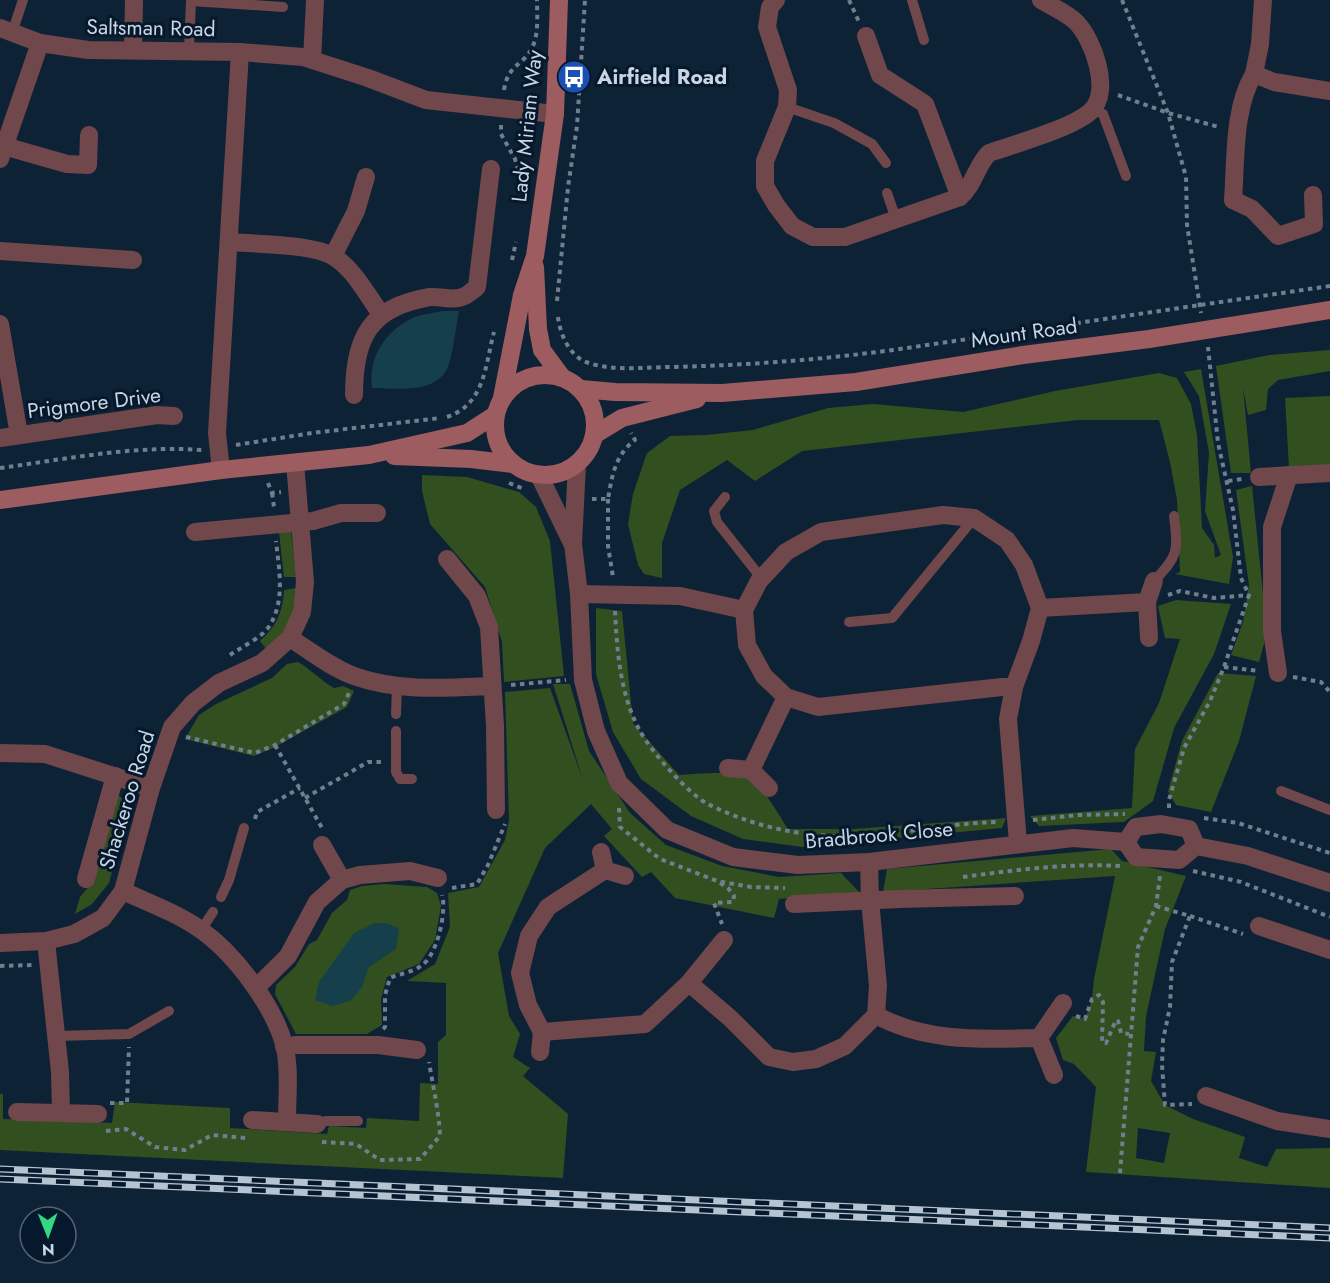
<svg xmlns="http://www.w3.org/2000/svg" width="1330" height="1283" viewBox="0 0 1330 1283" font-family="Jost,sans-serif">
	<rect width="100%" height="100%" fill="#0e2236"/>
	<g fill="#324f1f" fill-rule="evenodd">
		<polygon points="1330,350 1330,371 1278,380 1268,389 1266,410 1248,415 1243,388 1251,473 1231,473 1216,366 1269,355"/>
		<polygon points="1201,369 1233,557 1229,584 1175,574 1180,572 1177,500 1170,462 1159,420 1078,420 802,451 755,481 727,460 680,490 662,543 662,578 644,574 638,565 628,524 633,494 647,453 670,436 706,435 753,430 828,408 873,404 963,412 1055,391 1159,373 1177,378 1191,404 1197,435 1202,528 1214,545 1215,558 1221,555 1205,511 1209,453 1199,396 1184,372"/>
		<polygon points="1330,396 1330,465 1289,468 1285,398"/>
		<polygon points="422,475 467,477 519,492 536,507 550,541 564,676 504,682 502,642 485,587 430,524 422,491"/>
		<polygon points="1252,486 1267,633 1259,662 1231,655 1243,622 1249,585 1236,490"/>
		<polygon points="291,531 296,577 284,577 279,532"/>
		<path d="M297 588C294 618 288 629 267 650L260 641C276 627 283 612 284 590Z"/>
		<polygon points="1176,600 1231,604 1214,654 1174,728 1153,801 1124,822 1039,826 1030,816 1132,808 1135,749 1159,703 1180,639 1165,638 1158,606"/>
		<path d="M596 608 622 611 633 723 679 775C693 774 737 770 748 777 765 789 777 812 788 829H854L1006 818 1002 828 802 847 743 839 691 816 641 779 613 732 596 674Z"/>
		<path d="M298 662C312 670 320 680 334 688L343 686 354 691 347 707 273 748 254 756 185 739 199 715 216 704 272 678 287 664Z"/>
		<polygon points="1218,673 1256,676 1239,741 1211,812 1176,805 1168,791 1182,741"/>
		<polygon points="553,684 570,684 589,751 630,813 666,845 722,866 779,877 841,873 860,893 779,899 774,918 675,898 651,872 642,877 604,836 612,829 591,804 545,848 498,953 509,1016 520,1034 513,1057 530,1068 523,1076 568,1114 563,1178 0,1150 0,1094 3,1094 3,1119 112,1123 115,1102 230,1108 230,1128 327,1134 329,1126 366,1128 367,1118 419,1121 420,1083 438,1084 438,1042 446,1035 446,983 407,981 435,964 450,927 448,893 479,887 505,840 509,820 505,692 550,688 583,780"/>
		<polygon points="118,795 130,805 109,883 92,904 75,914 80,897 91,884"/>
		<path d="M1111 849 1122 861 1186 876 1165 929 1146 1016 1144 1051 1156 1052 1151 1081 1165 1105 1193 1119 1245 1137 1239 1158 1267 1167 1276 1149 1330 1148V1188L1086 1172 1096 1087 1074 1064 1063 1060 1056 1038 1073 1016 1085 1019 1092 999 1094 979 1115 876 883 892 887 869ZM1138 1128 1170 1133 1164 1163 1136 1158Z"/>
		<polygon points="384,884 427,887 437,893 441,906 435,940 419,964 387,977 381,999 382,1025 367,1034 296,1034 275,994 276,985 295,967 309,944 317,940 332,913 347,900 350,890 362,886"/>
	</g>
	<g fill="#153f4b">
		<path d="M442 311H459C456 326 453 354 448 367 435 395 398 388 372 388 368 356 386 330 415 317 423 314 434 313 442 311Z"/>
		<polygon points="375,923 387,923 399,929 396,949 369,967 362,987 352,1000 333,1006 315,1000 319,982 354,933"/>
	</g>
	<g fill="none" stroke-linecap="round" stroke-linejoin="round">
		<g stroke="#6f7f8f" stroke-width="4" stroke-dasharray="4.5 4.5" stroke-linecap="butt">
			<polyline points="849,0 859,22"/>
			<polyline points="1122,0 1168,113 1186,177 1187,225 1201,313"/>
			<path d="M504 90C508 64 522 67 532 48 539 34 537 15 537 0"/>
			<polyline points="1118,95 1168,113 1219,127"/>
			<polyline points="501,125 501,134 515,159 524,190"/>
			<polyline points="512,260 516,242"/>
			<polyline points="557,301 568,187 577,126 585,0"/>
			<path d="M558 317C560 334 569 355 586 362 613 372 645 367 673 367 749 365 818 360 893 350L1330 286"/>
			<path d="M447 417C485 404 485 366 494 332"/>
			<polyline points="236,445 312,433 440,418"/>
			<path d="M0 468C67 459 135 445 202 450"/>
			<polyline points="1228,481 1242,479"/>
			<polyline points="268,483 272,493 281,492"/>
			<polyline points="509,483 524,489"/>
			<polyline points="272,493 274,507"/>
			<path d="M592 499H608C612 476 615 455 635 440L631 433"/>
			<polyline points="608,499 608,546 613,577"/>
			<polyline points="1168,595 1180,591 1214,598 1249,595"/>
			<path d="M615 611C617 651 620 695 640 731 651 751 688 794 708 804 745 823 789 834 831 836 887 838 943 823 999 822"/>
			<path d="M230 655C240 648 262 637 268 628 286 602 279 570 276 541"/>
			<polyline points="1224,667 1259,671"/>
			<polyline points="1293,677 1321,682 1330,692"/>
			<polyline points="511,685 566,680"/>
			<polyline points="186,737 255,753 275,745 344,704 349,693"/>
			<polyline points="275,745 322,828"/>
			<polyline points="305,798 368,762 383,762"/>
			<polyline points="619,808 620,827 660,859 717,881 751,887 785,888"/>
			<polyline points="1169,808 1169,800 1184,748 1210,701 1224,667 1249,595 1241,578 1233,510 1218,443 1208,347"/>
			<polyline points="1204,818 1238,823 1330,853"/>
			<polyline points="255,819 257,812 300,788"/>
			<polyline points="1033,820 1079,815 1125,814"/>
			<polyline points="1193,871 1241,882 1330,917"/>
			<path d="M963 877C1015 870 1067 863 1120 866"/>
			<polyline points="720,883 728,888 734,896 733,902 714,903 722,924"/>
			<polyline points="452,888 477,884 488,865 505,824"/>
			<polyline points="1156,906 1190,916 1172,962 1170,1007 1163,1040 1162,1065 1165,1105 1192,1104"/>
			<polyline points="1190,916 1243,934"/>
			<polyline points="0,966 33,965"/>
			<polyline points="1076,1016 1085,1019 1092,999 1099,995 1103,1002 1102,1042 1106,1043 1116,1020 1118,1021 1121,1033 1129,1034"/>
			<path d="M383 1029 385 1027V995L390 978C399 974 413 972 421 966 437 956 447 912 442 895"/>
			<polyline points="110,1103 127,1103 129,1047"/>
			<polyline points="106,1131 126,1129 155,1147 185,1150 212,1135 246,1138"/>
			<path d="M322 1142 356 1144 380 1160 420 1159 440 1136C439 1111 433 1087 429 1062"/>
			<polyline points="1120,1173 1138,947 1156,906 1160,876"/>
		</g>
		<g stroke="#70474a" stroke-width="10">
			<polyline points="912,0 924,40"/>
			<polyline points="191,1 283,7"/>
			<polyline points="12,33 23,0"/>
			<polyline points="189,51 191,0"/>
			<polyline points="787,107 834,123 872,144 886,163"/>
			<polyline points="1093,109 1103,114 1126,176"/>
			<polyline points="887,193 896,219"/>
			<polyline points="725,497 714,511 717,522 762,579"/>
			<path d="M1154 581C1179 555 1178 551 1174 516"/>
			<polyline points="849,622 892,618 974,518"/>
			<polyline points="396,714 397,687"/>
			<polyline points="396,731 396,772 400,779 412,779"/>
			<polyline points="1281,791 1330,810"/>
			<polyline points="221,897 229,880 244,828"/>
			<polyline points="201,930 213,912"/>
			<polyline points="56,1036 129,1034 169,1011"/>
			<polyline points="317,1124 326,1121 358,1121"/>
		</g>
		<g stroke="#70474a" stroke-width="18">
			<path d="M776 0 770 7 767 27 788 90 787 107 765 161V186L776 205 792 226 813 237H845L960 197C974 185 976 166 989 153 1015 144 1073 128 1091 111 1112 91 1093 39 1076 22 1067 13 1052 7 1041 0"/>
			<polyline points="1263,0 1260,44 1254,74 1274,82 1330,91"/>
			<polyline points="0,28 40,43 88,50 240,52 303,57 368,78 426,100 555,114"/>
			<polyline points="866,36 880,75 925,104 960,197"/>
			<polyline points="133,50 134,0"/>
			<polyline points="312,60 315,0"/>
			<path d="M1254 74C1233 108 1236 161 1233 200L1252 209 1278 236 1314 224 1313 195"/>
			<polyline points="4,146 67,164 88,165 89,135"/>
			<polyline points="0,159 40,43"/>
			<path d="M229 242C255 244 314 244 334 257 354 269 367 295 381 314"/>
			<polyline points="0,251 133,260"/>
			<polyline points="333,256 356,211 366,177"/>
			<polyline points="0,324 19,435"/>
			<path d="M354 395C354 337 370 307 430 297 440 296 453 301 462 297 467 296 473 290 477 287L491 169"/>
			<polyline points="0,438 157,415 174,416"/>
			<polyline points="577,464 573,544 579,594 583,680 596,731 619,783 667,830 733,857 798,865 869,862 1073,838 1126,842"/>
			<polyline points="221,470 217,433 240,52"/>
			<polyline points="539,475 572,543"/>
			<polyline points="1259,477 1330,473"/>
			<polyline points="195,532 313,521 341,513 377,513"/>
			<polyline points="447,559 477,596 489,627 495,726 496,810"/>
			<polyline points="579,594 680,596 744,610"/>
			<polyline points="1040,608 1147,602"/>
			<path d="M290 638C310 651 332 668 354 676 399 692 446 688 492 686"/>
			<polyline points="1149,638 1147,602 1154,581"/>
			<polyline points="1278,673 1272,631 1272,527 1289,475"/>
			<polyline points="1014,687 1002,687 818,707 786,697 764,676 747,645 744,610 759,581 786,552 821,532 943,515 974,518 1007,540 1024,565 1040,608 1031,641 1014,687 1008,719 1018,843"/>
			<polyline points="0,753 45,754 151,788"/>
			<polyline points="728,768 751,770 769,788"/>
			<polyline points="751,770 786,697"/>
			<polyline points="1126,842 1136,827 1161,824 1189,829 1196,846"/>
			<polyline points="1126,842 1136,857 1179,860 1196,846"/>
			<polyline points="322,845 342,880"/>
			<polyline points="1196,846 1248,856 1330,883"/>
			<polyline points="601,852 605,870 625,876"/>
			<polyline points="86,879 115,776"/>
			<path d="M123 891C149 903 177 913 201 930 235 954 275 1007 285 1048 290 1072 287 1097 287 1121"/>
			<polyline points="794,904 900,899 1015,896"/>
			<polyline points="1259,926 1330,950"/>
			<polyline points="46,941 60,1072 61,1112"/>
			<polyline points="0,943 46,941 74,934 103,918 123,891 151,788 172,727 193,703 219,683 262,663 290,638 302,612 305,582 295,463"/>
			<polyline points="689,983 730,1018 769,1057 793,1062 816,1059 845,1046 876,1015 878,986 870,900 869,862"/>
			<polyline points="256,988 288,956 317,902 342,880 360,875 410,871 438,878"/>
			<path d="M876 1015C926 1043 983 1039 1039 1038"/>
			<polyline points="542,1032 645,1024 689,983 724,940"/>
			<polyline points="284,1047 295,1045 378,1045 417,1050"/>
			<polyline points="540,1052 542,1032 528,1005 520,973 529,936 548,907 605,870"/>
			<polyline points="1054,1075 1039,1038 1063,1003"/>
			<polyline points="1206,1096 1277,1121 1330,1129"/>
			<polyline points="17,1112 98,1114"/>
			<polyline points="252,1120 317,1124"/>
		</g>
		<g stroke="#9d5c60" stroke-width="18">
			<polyline points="535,267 538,329 542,350 562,377"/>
			<circle cx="545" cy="425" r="50"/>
			<polyline points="581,389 615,392 722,393 856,382 1023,355 1149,339 1330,310"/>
			<polyline points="502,398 522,295 535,256 555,114 559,0"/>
			<polyline points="594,435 622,418 697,399"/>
			<polyline points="394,456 471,459 513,464"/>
			<polyline points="0,500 221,470 369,455 467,433 495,415"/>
		</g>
		<g stroke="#b6c3d1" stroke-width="7">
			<g id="rail">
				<polyline points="0,1169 1330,1228"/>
				<polyline points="0,1179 1330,1238"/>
			</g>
		</g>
		<use href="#rail" stroke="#05182c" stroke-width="4.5" stroke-dasharray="14" stroke-linecap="butt"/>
	</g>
	<defs>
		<g id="bus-disc" transform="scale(1.725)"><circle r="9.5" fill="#1a4fb4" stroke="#05182c"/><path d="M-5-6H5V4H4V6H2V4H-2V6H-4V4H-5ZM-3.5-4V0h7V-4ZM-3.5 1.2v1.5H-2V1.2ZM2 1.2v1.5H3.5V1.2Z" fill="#fff"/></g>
	</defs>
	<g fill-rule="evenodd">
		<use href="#bus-disc" x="574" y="77"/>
	</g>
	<g text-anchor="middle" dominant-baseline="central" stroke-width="6" stroke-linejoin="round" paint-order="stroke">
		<g font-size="21" fill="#c9d5e3" stroke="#05182c">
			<text transform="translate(151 28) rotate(1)">Saltsman Road</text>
			<text transform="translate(527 126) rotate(-84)">Lady Miriam Way</text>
			<text transform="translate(1024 333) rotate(-8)">Mount Road</text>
			<text transform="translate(94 403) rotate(-7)">Prigmore Drive</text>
			<text transform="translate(127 800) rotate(-73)">Shackeroo Road</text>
			<text transform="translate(879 835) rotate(-5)">Bradbrook Close</text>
		</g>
		<g font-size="21" font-weight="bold" fill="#c9d5e3" stroke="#05182c" text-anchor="start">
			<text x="597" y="77">Airfield Road</text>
		</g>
	</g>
	<g transform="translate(48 1235) rotate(179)"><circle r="28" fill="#05182c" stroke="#536475" stroke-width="1.5"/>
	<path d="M0-4.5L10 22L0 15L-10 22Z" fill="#32d882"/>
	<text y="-9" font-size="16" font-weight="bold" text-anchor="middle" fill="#c9d5e3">N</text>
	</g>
</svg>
